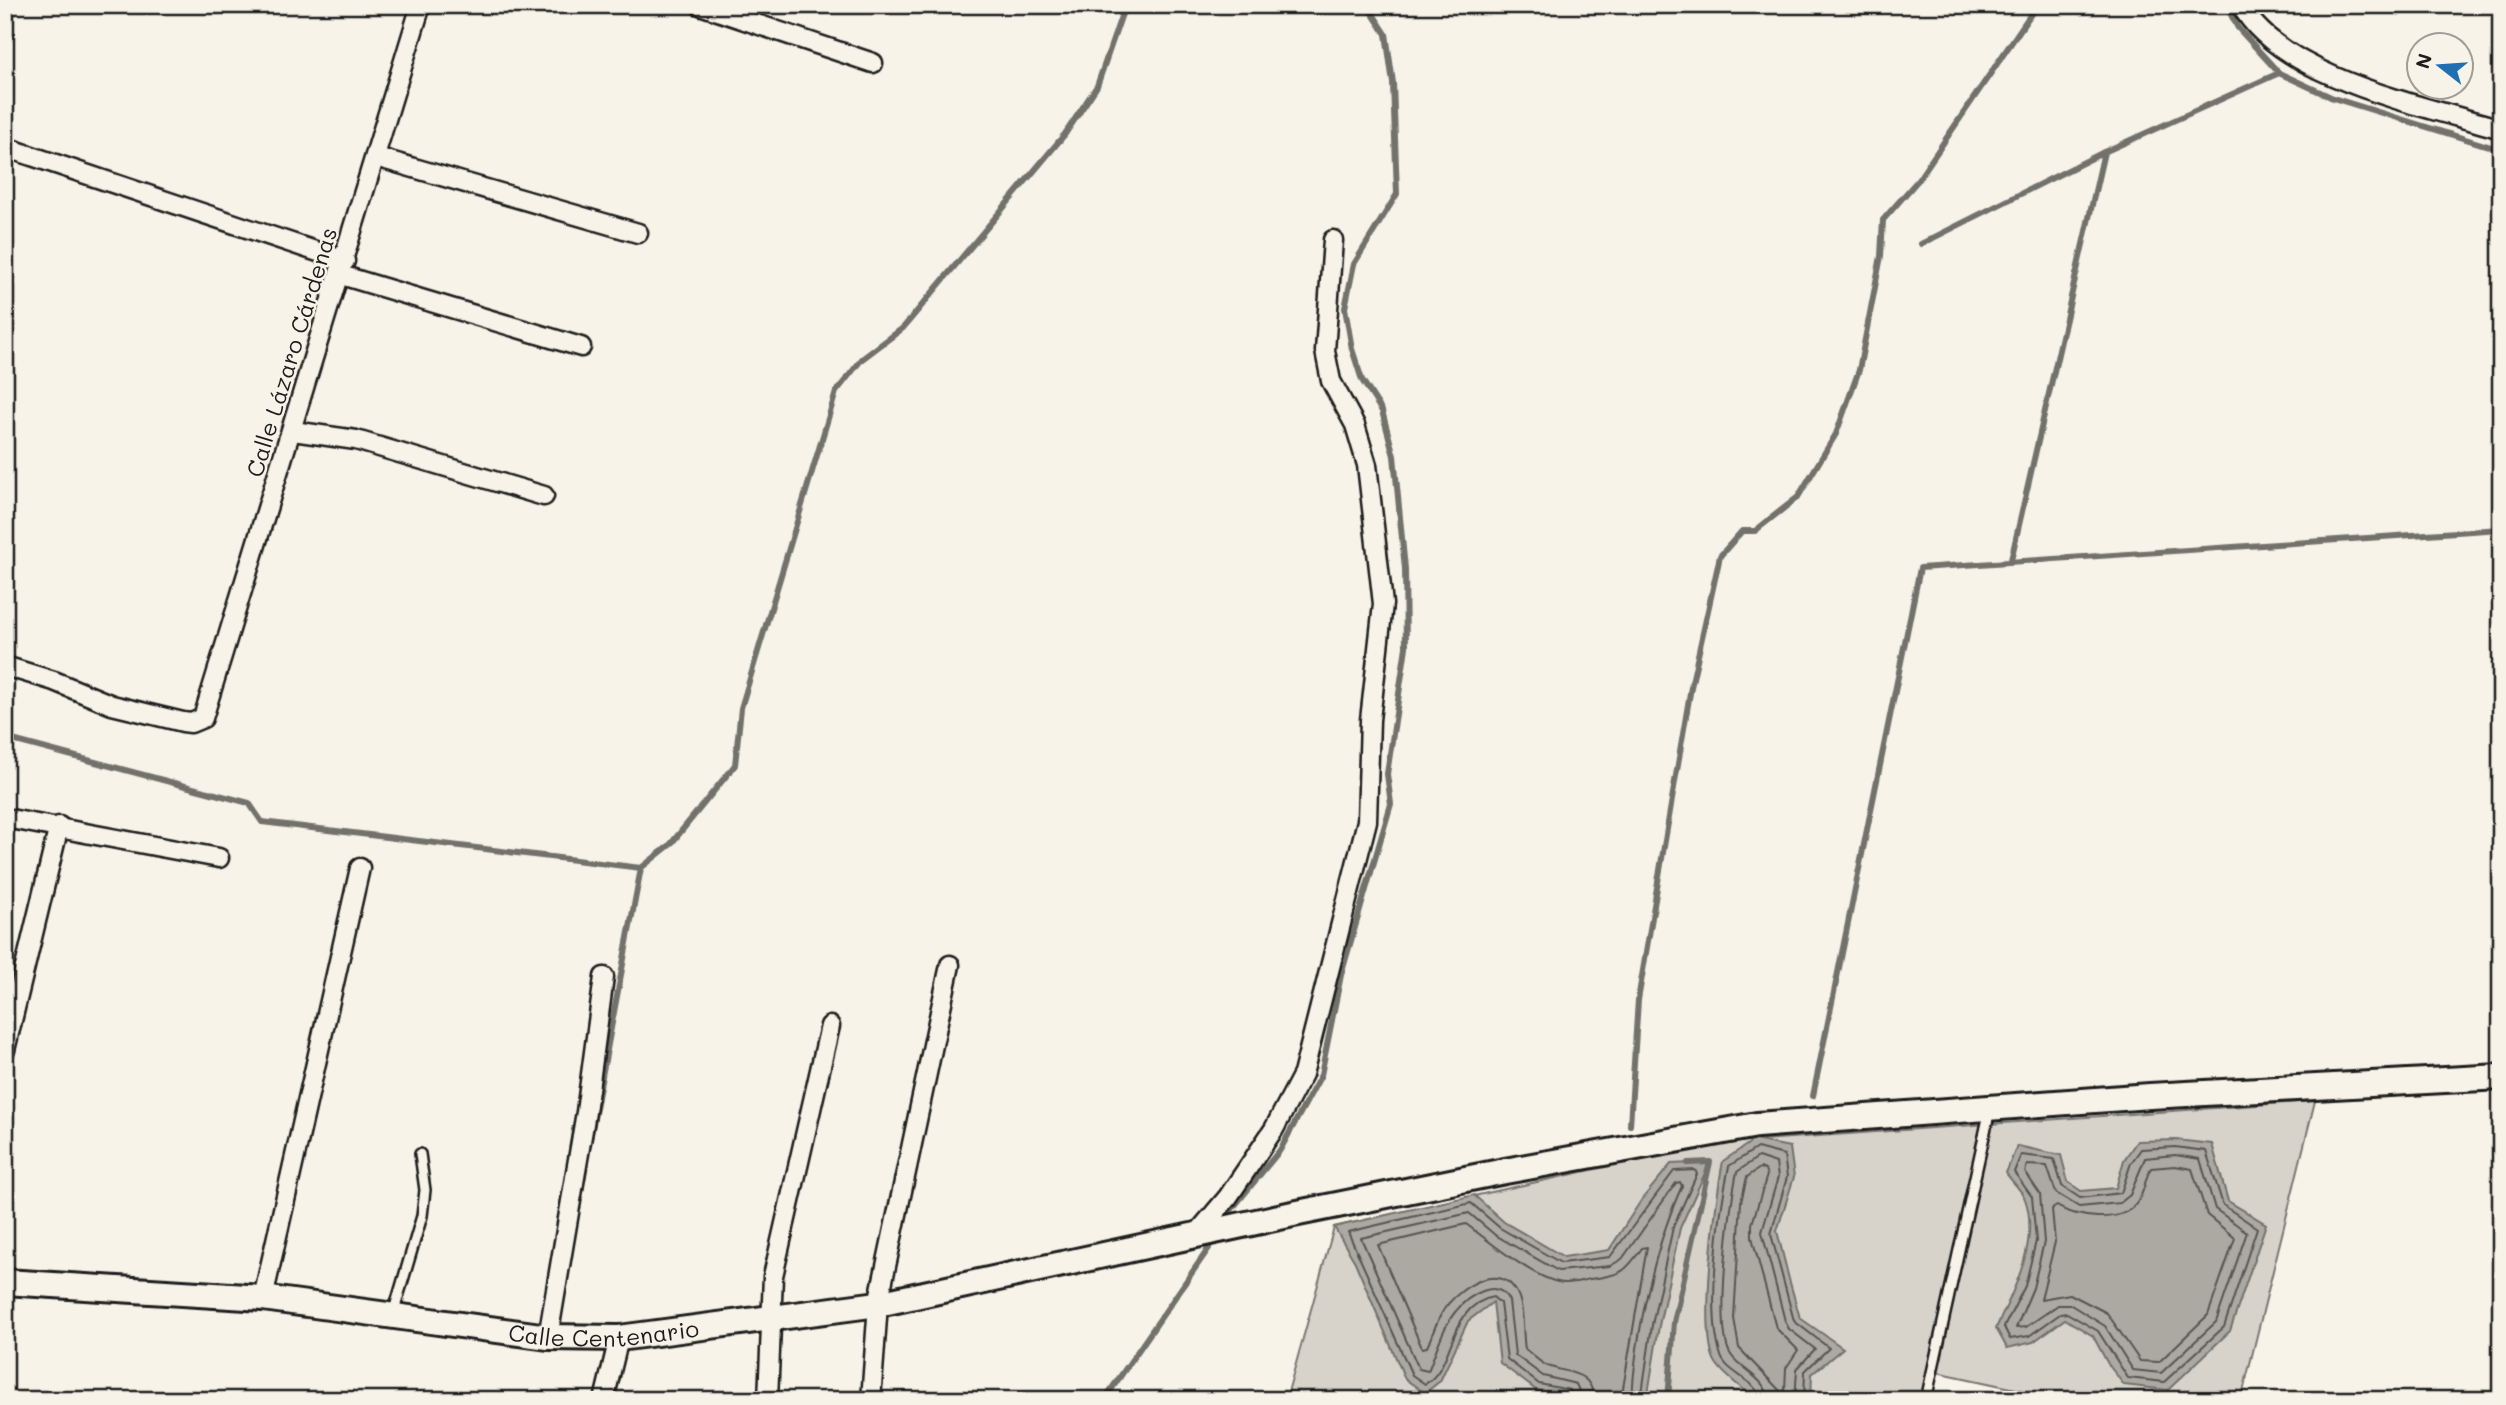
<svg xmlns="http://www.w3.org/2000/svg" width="2506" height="1405" viewBox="0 0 2506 1405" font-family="Mali,sans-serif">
	<rect width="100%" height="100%" fill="#f7f3e8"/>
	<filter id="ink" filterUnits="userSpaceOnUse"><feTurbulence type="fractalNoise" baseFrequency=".0143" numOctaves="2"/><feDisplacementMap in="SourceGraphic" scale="14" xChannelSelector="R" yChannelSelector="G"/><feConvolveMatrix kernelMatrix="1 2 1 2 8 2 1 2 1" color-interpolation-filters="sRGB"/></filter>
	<g filter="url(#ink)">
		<polygon fill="#d7d3cb" stroke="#7a7874" stroke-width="2" points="2315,1101 2241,1400 2067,1400 1927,1370 1921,1400 1324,1400 1288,1392 1334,1227 1708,1144"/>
		<g fill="#aca9a2" stroke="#72716c" stroke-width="2">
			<path d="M1754 1140 1790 1147 1794 1177 1777 1231 1789 1279 1800 1318 1843 1348 1812 1374 1811 1400H1756C1744 1389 1725 1377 1716 1363 1698 1336 1716 1196 1723 1161Z"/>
			<path d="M2176 1140 2212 1144 2228 1201 2266 1224 2230 1331 2168 1390 2124 1385 2108 1364 2093 1336 2065 1319 2033 1342 2007 1348 1996 1328C2013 1293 2040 1240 2025 1199 2022 1190 2011 1181 2006 1173L2017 1146 2061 1155 2068 1182 2081 1191 2116 1188 2124 1160 2137 1141Z"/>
			<polygon points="1710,1162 1680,1228 1659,1326 1647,1400 1580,1400 1536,1390 1500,1363 1493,1302 1468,1321 1440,1381 1425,1393 1405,1379 1355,1262 1334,1227 1474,1195 1504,1222 1564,1257 1609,1250 1642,1199 1671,1164"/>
		</g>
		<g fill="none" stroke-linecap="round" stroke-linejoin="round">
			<g stroke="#565452" stroke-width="2">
				<polygon points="2175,1147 2206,1151 2223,1205 2257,1228 2224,1327 2164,1382 2128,1378 2098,1331 2067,1313 2060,1314 2029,1336 2010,1339 2004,1327 2025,1286 2036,1241 2032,1197 2014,1172 2021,1155 2054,1159 2062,1186 2080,1198 2121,1193 2131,1163 2141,1149"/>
				<polygon points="2175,1155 2200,1159 2215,1209 2247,1232 2216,1322 2161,1373 2133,1370 2105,1326 2071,1305 2058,1305 2026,1327 2016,1328 2033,1288 2044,1242 2040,1194 2025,1172 2027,1165 2047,1166 2056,1193 2079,1207 2120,1203 2130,1195 2145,1158"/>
				<path d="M2175 1166 2192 1169 2207 1215 2235 1238 2208 1315 2159 1362 2140 1361 2107 1313 2070 1294 2041 1299 2055 1242 2052 1209 2057 1206C2075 1218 2120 1224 2136 1204 2145 1194 2144 1179 2151 1168Z"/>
				<polygon points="1760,1168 1765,1170 1767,1175 1752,1224 1752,1237 1776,1328 1798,1350 1786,1368 1785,1390 1782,1393 1739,1348 1734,1318 1741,1202 1747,1177"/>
				<path d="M1574 1400 1570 1390 1539 1384 1507 1359 1500 1303 1493 1297C1447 1306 1456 1367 1425 1384L1412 1375 1348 1232 1471 1203 1500 1228 1561 1263 1610 1257 1674 1171 1695 1170 1697 1174 1673 1227 1652 1325 1641 1400"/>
				<path d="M1583 1400 1576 1384 1543 1376 1515 1355 1509 1301C1498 1276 1468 1296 1456 1311 1443 1326 1436 1352 1428 1371L1419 1369 1361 1238 1469 1213 1495 1235 1558 1271 1610 1266 1622 1259 1676 1183 1680 1182 1682 1186C1655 1245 1635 1335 1632 1400"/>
				<path d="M1594 1400C1592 1370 1569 1374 1548 1366 1540 1363 1532 1354 1525 1349 1522 1331 1525 1306 1516 1291 1499 1263 1463 1286 1448 1304 1438 1315 1433 1334 1427 1347L1422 1348 1378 1245 1466 1224C1489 1241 1530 1276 1558 1282 1568 1285 1580 1281 1590 1279 1621 1275 1625 1273 1642 1248L1647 1247 1621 1400"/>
				<path d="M1760 1400C1758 1380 1727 1374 1721 1356 1706 1312 1719 1213 1729 1166L1757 1148 1784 1155 1787 1177 1771 1234 1794 1321 1829 1348 1805 1371 1804 1400"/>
				<path d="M1769 1400C1767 1379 1742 1371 1731 1355 1714 1331 1730 1203 1737 1172L1758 1157 1776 1163 1778 1177 1762 1232 1785 1321 1789 1329 1815 1349 1797 1369 1795 1400"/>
			</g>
			<g stroke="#72716c" stroke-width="6">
				<polyline points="2226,5 2238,28 2279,73 2333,98 2501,150"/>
				<polyline points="1921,244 2104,152 2279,73"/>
				<polyline points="2011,560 2104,152"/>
				<polyline points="5,738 249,803 262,822 641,868"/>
				<polyline points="1813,1096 1920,568 2501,529"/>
				<polyline points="1630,1125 1638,1000 1691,687 1720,556 1742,531 1755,531 1798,497 1836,434 1859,370 1881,256 1883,220 1918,180 2037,5"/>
				<polyline points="590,1140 641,868 670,845 735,765 741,708 836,392 862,359 903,328 1065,134 1097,86 1125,5"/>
				<polyline points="1232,1209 1280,1150 1321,1075 1341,975 1391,804 1387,774 1406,647 1405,569 1394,456 1382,411 1362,380 1352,349 1345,308 1354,264 1397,194 1393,83 1386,34 1367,5"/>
				<polyline points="1104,1400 1209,1248"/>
				<polyline points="1668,1400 1674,1322 1710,1162 1688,1163"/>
			</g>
			<g stroke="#1c1c1c" stroke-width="14">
				<g id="lane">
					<polyline points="393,1314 422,1216 425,1190 420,1154"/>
					<polyline points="1926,1400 1990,1109"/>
				</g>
			</g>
			<g stroke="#1c1c1c" stroke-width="23">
				<g id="street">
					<polyline points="700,5 873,63"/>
					<path d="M2241 5C2280 78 2425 106 2501 129"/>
					<polyline points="5,147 345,261"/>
					<polyline points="376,157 638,233"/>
					<polyline points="341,275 581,347"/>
					<polyline points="293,431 356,440 544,496"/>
					<polyline points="5,666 54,681 112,705 183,722 191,723 203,718 421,5"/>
					<polyline points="5,818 219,858"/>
					<polyline points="5,1050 59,826"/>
					<polyline points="1195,1236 1228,1197 1274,1129 1303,1074 1367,821 1370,720 1383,604 1367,465 1355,425 1331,381 1325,351 1333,240"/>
					<polyline points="263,1298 360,868"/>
					<polyline points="548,1337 586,1112 604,977"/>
					<polyline points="604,1400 619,1338"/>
					<polyline points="768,1400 773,1276 830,1026"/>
					<polyline points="871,1400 878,1304 950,965"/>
				</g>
			</g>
			<g stroke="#1c1c1c" stroke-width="30">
				<g id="secondary">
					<path id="s1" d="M5 1282 263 1298 548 1337 619 1338 878 1304 1293 1214 1505 1171 1757 1125 2150 1096 2501 1077"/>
				</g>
			</g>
			<use href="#lane" stroke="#f7f3e8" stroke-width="9"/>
			<use href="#street" stroke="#f7f3e8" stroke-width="18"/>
			<use href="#secondary" stroke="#f7f3e8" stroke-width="24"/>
		</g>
	</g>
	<g text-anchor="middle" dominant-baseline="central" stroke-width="5" stroke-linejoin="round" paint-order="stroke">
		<g font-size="23" fill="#1c1c1c" stroke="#f7f3e8">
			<text transform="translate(291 352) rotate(-73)">Calle Lázaro Cárdenas</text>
			<text stroke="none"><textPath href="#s1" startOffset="602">Calle Centenario</textPath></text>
		</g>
	</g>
	<rect width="2506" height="1405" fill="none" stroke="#f7f3e8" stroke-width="28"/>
	<rect x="14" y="14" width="2478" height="1377" fill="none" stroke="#1c1c1c" stroke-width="2.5" filter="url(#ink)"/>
	<g transform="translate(2440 66) rotate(287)"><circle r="33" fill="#f7f3e8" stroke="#9f9d96" stroke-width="2"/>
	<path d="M0-5L12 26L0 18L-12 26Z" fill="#1f6fb2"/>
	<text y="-10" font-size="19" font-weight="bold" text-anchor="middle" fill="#1c1c1c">N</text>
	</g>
</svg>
